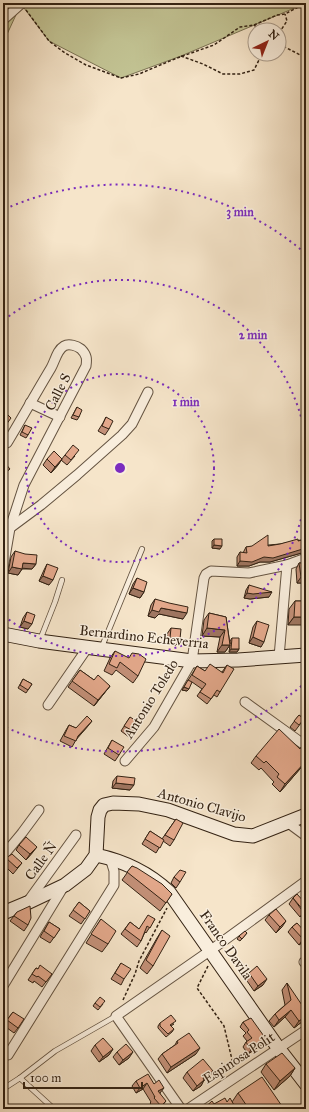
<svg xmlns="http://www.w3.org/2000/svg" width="309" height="1112" viewBox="0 0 309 1112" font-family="'IM FELL Great Primer',serif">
	<rect width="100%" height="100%" fill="#f6e5ca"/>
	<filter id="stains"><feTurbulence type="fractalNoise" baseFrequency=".005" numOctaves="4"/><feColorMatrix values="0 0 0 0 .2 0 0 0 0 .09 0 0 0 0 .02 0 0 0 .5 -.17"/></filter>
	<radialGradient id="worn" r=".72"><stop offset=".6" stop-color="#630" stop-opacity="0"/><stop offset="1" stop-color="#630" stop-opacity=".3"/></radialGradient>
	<polygon fill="#c2c393" stroke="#7a7253" points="21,3 306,3 306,5 304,4 181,56 121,78 49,41 21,4 3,43 3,20"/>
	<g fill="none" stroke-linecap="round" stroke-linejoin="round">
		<g stroke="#645341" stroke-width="6">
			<g id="lane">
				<polyline points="40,640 55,602 62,580"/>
				<polyline points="101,649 142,549"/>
				<polyline points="20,1078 55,1051 116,1016"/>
				<polyline points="3,1089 20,1078 54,1109"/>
			</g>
		</g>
		<g stroke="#645341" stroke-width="11">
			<g id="street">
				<polyline points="3,20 22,3"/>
				<polyline points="30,403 60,417"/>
				<polyline points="10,528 41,505 77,475 122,435 132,424 148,392"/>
				<path d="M3 569 10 528 24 485 86 366C87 359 87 355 81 349 77 346 69 343 64 346 57 350 55 361 51 368 36 393 22 418 7 443"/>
				<polyline points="279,657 287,565"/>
				<polyline points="245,702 306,746"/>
				<polyline points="48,705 88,647"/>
				<polyline points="125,761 154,727 192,661 204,578 206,574 211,571 249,573 287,565 306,558"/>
				<polyline points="287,822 306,836"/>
				<polyline points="3,856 22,833 39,810"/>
				<polyline points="29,900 76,835"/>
				<polyline points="304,962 306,961"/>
				<polyline points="3,986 64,886"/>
				<polyline points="8,1055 114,885 114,871 110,858"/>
				<polyline points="181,1109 116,1016 211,950 306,881"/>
				<polyline points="188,1109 306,1030"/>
			</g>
		</g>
		<g stroke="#332213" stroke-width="15">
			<g id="secondary">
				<polyline points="3,634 39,641 192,661 238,660 306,655"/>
				<path d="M96 855C124 861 149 873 169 892L279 1049 306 1084"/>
				<polyline points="3,913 27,903 65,885 86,869 96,855 98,817 100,810 104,805 113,803 139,804 168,810 234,834 253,836 306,815"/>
			</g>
		</g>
		<g stroke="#332213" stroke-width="1.5" stroke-dasharray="3 2" stroke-linecap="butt">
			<polyline points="26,10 49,41 65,53 86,65 121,78 139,74 177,58 214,45 240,27 254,25 260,30"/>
			<polyline points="254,25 277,15 285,14 304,4 306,5"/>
			<polyline points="279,33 287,21 285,14"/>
			<polyline points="279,44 306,58"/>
			<polyline points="181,56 203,64 223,74 240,74 254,70 262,54"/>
			<polyline points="208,966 197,988 224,1026 234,1068"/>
			<polyline points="123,1000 135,974 139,961 167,908"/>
		</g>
		<use href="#lane" stroke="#f9eedd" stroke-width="4.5"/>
		<use href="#street" stroke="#f9eedd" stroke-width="9"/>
		<use href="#secondary" stroke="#f9eedd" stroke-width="13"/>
	</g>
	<g fill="#c39078" stroke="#332213">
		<polygon points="77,407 79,417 77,420 71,418"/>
		<polygon points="106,417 109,429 105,435 98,431 103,423"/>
		<polygon points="25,425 28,435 26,438 20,435"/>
		<polygon points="65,455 75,456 67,465 61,460"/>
		<polygon points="47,459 62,459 58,465 51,473 43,465"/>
		<polygon points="214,539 220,549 212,548 212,541"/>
		<polygon points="306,539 306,551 305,552 270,562 260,562 249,566 237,566 237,557 240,552 243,553 246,547 280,544"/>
		<polygon points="15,551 36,564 32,569 22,569 18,575 8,573 11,557"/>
		<polygon points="299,563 306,563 306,583 297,583 296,569"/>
		<polygon points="47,564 49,585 39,581 44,570"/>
		<polygon points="137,578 144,592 140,598 129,594 133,584"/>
		<polygon points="249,585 269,597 250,599 244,598 246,590"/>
		<polygon points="155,599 183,619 159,614 155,618 148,616 151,605"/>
		<polygon points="295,601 306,601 288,625 289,609"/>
		<polygon points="27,612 28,629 20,627 23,618"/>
		<polygon points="209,613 226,617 230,644 230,641 232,638 239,649 237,652 229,652 230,645 225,652 217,652 220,637 202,636 204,620"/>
		<polygon points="257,621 261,647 249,643 253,627"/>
		<polygon points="171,628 180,639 176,645 166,644 167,634"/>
		<polygon points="115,651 138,676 133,683 116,670 112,675 104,671 110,658"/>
		<polygon points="227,665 220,692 217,697 214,695 207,704 197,696 202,689 192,682 187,691 182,690 197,666 205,671 222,672"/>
		<polygon points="80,670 94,680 110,686 94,706 68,687"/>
		<polygon points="23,679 32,684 26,693 18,688"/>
		<polygon points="299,715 304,719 295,731 290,727"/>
		<polygon points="130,717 133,731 129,737 121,731"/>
		<polygon points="69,725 76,728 88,726 77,738 72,747 60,741 66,730"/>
		<polygon points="112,740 119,755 115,761 104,754"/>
		<polygon points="306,752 306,762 280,792 272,784 274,782 261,768 259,770 251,763 256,756"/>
		<polygon points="117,776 130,790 112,788 113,781"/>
		<polygon points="176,819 174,840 170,846 163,841 156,853 142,844 150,831 162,839"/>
		<polygon points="19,845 33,852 26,860 16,850"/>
		<polygon points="6,858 22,863 13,874 3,864 3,861"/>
		<polygon points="132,866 172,894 160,911 122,880"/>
		<polygon points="174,877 180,882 176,888 171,883"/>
		<polygon points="293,898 304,913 300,917 289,904"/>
		<polygon points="79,902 90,911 81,924 69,916"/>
		<polygon points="17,912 28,925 24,931 10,921"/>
		<polygon points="269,915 282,927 276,933 265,920"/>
		<polygon points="101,919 108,944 102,952 86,943"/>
		<polygon points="155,919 146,933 145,932 141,941 137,947 121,934 130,922 139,929"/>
		<polygon points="49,922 60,929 50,943 40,937"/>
		<polygon points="297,923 304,941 299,945 288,932 292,927"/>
		<polygon points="162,930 153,966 147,974 140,968 157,938"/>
		<polygon points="247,933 240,941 237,939 239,936"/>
		<polygon points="121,963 124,979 121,985 111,979"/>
		<polygon points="36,968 52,974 42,987 34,981 33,983 28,980"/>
		<polygon points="249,973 263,985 254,991 245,978"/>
		<polygon points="287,983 303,1021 294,1028 285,1017 274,1027 269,1021 275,1014 285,1005 282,990"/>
		<polygon points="95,1003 103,1004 98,1010 93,1006"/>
		<polygon points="13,1012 18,1028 14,1033 3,1025"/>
		<polygon points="243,1022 263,1044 248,1054 243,1047 246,1042 247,1041 243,1036 246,1033 240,1027"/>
		<polygon points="160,1023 174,1024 171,1026 174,1029 172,1032 166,1037 158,1028 158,1026"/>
		<polygon points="177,1041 196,1054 167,1073 158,1059 162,1054 175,1045"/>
		<polygon points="95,1045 113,1049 109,1055 99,1062 91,1051"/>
		<polygon points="117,1052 129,1058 119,1065 113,1057"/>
		<polygon points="266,1064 295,1068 290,1076 274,1090 261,1072"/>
		<polygon points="213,1071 209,1077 204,1080 201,1086 193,1091 183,1078 187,1072"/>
		<polygon points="136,1081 154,1084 160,1093 162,1106 159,1109 155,1109 150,1103 151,1102 143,1089 136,1093 132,1086"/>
		<polygon points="238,1093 284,1109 234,1109 233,1107 232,1109 214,1104 227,1102 232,1102"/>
	</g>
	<g fill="#9f7661" stroke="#332213">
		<polygon points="62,459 58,465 51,473 55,467"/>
		<polygon points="214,545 222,546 220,549 212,548"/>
		<polygon points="306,548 306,551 305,552 270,562 260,562 249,566 237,566 240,561"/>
		<polygon points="23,563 36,564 32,569 20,568"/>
		<polygon points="12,567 22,569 18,575 8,573"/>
		<polygon points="43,576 53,580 49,585 39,581"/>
		<polygon points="301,577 306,577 306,583 297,583"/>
		<polygon points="133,588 144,592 140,598 129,594"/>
		<polygon points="272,592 269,597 250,599 244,598 247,593"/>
		<polygon points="161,608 187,613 183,619 159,614 155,618 148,616 152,610"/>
		<polygon points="294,617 306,617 306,625 288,625"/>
		<polygon points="24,621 32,624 28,629 20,627"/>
		<polygon points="207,628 225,630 220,637 202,636"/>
		<polygon points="253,637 264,642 261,647 249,643"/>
		<polygon points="170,638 180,639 176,645 166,644"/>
		<polygon points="222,645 230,645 225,652 217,652"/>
		<polygon points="231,649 239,649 237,652 229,652"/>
		<polygon points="110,686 94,706 98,700"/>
		<polygon points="184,687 189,689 187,691 182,690"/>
		<polygon points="92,721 88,726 75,741 78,736"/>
		<polygon points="306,761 306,762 280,792 285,784"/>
		<polygon points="116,783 134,785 130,790 112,788"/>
		<polygon points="37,847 33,852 26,860 30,854"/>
		<polygon points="306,909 306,910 304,913 300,917 304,911"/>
		<polygon points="286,921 282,927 276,933 280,927"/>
		<polygon points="306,936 304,941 299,945 303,939"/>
		<polygon points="267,979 263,985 254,991 258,986"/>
		<polygon points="291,1010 285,1017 274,1027 279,1020"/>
		<polygon points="306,1016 306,1017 303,1021 294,1028 299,1021"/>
		<polygon points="266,1039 263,1044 248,1054 251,1050"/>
		<polygon points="200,1048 196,1054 167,1073 171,1067"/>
		<polygon points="113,1049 109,1055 99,1062 103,1057"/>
		<polygon points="133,1052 129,1058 119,1065 123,1060"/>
		<polygon points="295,1068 290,1076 274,1090 280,1081"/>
		<polygon points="213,1071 209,1077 199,1084 203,1078"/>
		<polygon points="204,1080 201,1086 193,1091 197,1086"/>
		<polygon points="147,1083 143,1089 136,1093 140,1088"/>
		<polygon points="164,1088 160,1093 154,1097 158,1091"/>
		<polygon points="166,1101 162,1106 159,1109 158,1109"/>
		<polygon points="234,1105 232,1109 228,1109"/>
	</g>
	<g fill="#e3a88b" stroke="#332213">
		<polygon points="77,407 82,410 79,417 73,415"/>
		<polygon points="8,415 11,418 3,429 3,417 5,419"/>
		<polygon points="106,417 113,421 109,429 102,426"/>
		<polygon points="25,425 32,428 28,435 22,432"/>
		<polygon points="73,445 79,450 71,460 65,455"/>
		<polygon points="54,451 62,459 55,467 47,459"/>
		<polygon points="4,462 10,469 4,474 3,473 3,463"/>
		<polygon points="268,535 268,546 280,544 298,539 298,541 306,539 306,548 273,558 264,557 252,562 240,561 240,552 247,553 246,547 252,546"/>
		<polygon points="214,539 222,539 222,546 214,545"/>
		<polygon points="15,551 25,554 37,555 36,564 23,563 22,569 12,567"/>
		<polygon points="299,563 306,563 306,577 301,577"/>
		<polygon points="47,564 58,568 53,580 43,576"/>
		<polygon points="137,578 147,582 144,592 133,588"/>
		<polygon points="249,585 272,592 253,594 247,593"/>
		<polygon points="155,599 169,603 188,607 187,613 161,608 159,612 152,610"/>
		<polygon points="295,601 306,601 306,617 294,617"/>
		<polygon points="27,612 35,615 32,624 24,621"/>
		<polygon points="209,613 226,617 230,645 222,645 225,630 207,628"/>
		<polygon points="257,621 269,625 264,642 253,637"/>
		<polygon points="171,628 181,629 180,639 170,638"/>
		<polygon points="232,638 239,638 239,649 231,649"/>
		<polygon points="115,651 129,658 132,653 139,654 146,659 138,676 120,662 117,668 109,664"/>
		<polygon points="210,664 223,673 227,665 234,669 220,692 217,690 211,699 200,692 206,684 192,675 197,666 205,671"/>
		<polygon points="80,670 94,680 98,675 110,686 98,700 72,681"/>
		<polygon points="23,679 32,684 28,690 20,685"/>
		<polygon points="188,680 192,682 189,689 184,687"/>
		<polygon points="299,715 304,719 299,725 294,721"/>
		<polygon points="87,716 92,721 78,736 76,741 64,736 69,725 76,728"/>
		<polygon points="130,717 138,722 133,731 124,726"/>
		<polygon points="279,729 300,749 301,747 306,752 306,761 285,784 277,777 279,774 266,761 264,763 256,756"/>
		<polygon points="112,740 124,747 119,755 108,748"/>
		<polygon points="117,776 135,778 134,785 116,783"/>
		<polygon points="176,819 183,823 174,840 165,835"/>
		<polygon points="150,831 164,840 160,848 145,839"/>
		<polygon points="26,837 37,847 30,854 19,845"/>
		<polygon points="12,854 22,863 17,868 6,858"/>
		<polygon points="132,866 137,868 162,884 172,894 166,903 127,872"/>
		<polygon points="180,870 186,872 180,882 174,877"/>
		<polygon points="297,894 306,904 306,909 304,911 293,898"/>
		<polygon points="79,902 90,911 85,919 73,910"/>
		<polygon points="30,906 31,918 28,925 14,916 17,912"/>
		<polygon points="276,909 286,921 280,927 269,915"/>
		<polygon points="148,915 155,919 150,928 147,926 141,941 125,929 130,922 139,929"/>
		<polygon points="101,919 116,931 108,944 91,934"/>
		<polygon points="49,922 60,929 54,938 44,931"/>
		<polygon points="297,923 306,933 306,936 303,939 292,927"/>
		<polygon points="162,930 170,936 153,966 146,960"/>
		<polygon points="245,931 247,933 242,939 239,936"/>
		<polygon points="121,963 131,969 124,979 115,973"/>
		<polygon points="40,965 52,974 46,982 38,976 37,977 32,974 36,968 38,969"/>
		<polygon points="257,966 267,979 258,986 249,973"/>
		<polygon points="287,983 306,1011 306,1016 299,1021 291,1010 279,1020 275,1014 291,1000"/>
		<polygon points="100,997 105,1001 100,1007 95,1003"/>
		<polygon points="13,1012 24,1019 18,1028 7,1020"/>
		<polygon points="171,1015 176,1021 170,1025 174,1029 168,1034 160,1026 160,1023"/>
		<polygon points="251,1018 266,1039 251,1050 246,1042 252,1038 247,1032 249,1030 243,1022"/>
		<polygon points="189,1033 200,1048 171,1067 162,1054 178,1043 177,1041"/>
		<polygon points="103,1038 113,1049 103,1057 95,1045"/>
		<polygon points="126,1044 133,1052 123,1060 117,1052"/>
		<polygon points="282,1053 295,1068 280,1081 266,1064"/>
		<polygon points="203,1059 213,1071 203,1078 204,1080 197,1086 187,1072"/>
		<polygon points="148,1074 154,1084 159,1080 164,1088 158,1091 166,1101 161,1106 154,1098 155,1097 147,1083 140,1088 136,1081"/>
		<polygon points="262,1077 284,1109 249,1109 238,1093"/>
		<polygon points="225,1098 227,1102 230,1098 234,1105 228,1109 203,1109 212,1101 214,1104"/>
	</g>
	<g fill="none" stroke="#7b2cbf" stroke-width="2" stroke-dasharray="2 4">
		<circle cx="120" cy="468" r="94"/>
		<path d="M306 496A188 188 0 0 1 4 616M4 320A188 188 0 0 1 306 440"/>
		<path d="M306 682A283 283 0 0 1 5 727M5 209A283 283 0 0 1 306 254"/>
	</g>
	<g text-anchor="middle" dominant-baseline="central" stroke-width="3" stroke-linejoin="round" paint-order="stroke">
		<g font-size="14" fill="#332213" stroke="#f9eedd">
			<text transform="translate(58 392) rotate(-63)">Calle S</text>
			<text transform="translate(144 637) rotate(6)">Bernardino Echeverria</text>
			<text transform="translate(151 699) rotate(-58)">Antonio Toledo</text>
			<text transform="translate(202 805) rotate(16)">Antonio Clavijo</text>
			<text transform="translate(41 861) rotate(-54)">Calle Ñ</text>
			<text transform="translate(226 945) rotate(55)">Franco Davila</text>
			<text transform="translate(239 1058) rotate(-33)">Espinosa Polit</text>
		</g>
	</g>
	<circle cx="120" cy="468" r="6" fill="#7b2cbf" stroke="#f9eedd" stroke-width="2"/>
	<g font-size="12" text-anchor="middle" font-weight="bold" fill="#7b2cbf" stroke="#f9eedd" stroke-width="3" stroke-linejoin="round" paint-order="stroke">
		<text x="240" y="216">3 min</text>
		<text x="253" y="339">2 min</text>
		<text x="186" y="406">1 min</text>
	</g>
	<rect width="309" height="1112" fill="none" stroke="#f6e5ca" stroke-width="16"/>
	<rect x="4" y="4" width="301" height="1104" fill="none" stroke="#332213" stroke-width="2"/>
	<rect x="8" y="8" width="293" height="1096" fill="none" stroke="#332213"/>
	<g transform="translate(267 42) rotate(43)"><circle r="19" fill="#f9eedd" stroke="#aa9c8c"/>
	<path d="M0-3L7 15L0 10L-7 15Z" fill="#8f2418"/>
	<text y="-6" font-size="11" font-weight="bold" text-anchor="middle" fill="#332213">N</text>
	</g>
	<path d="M24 1082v6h118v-6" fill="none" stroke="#332213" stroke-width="2"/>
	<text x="30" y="1082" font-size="12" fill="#332213" stroke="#f9eedd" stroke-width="3" paint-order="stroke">100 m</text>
	<rect width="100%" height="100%" filter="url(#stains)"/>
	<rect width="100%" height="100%" fill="url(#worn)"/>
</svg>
